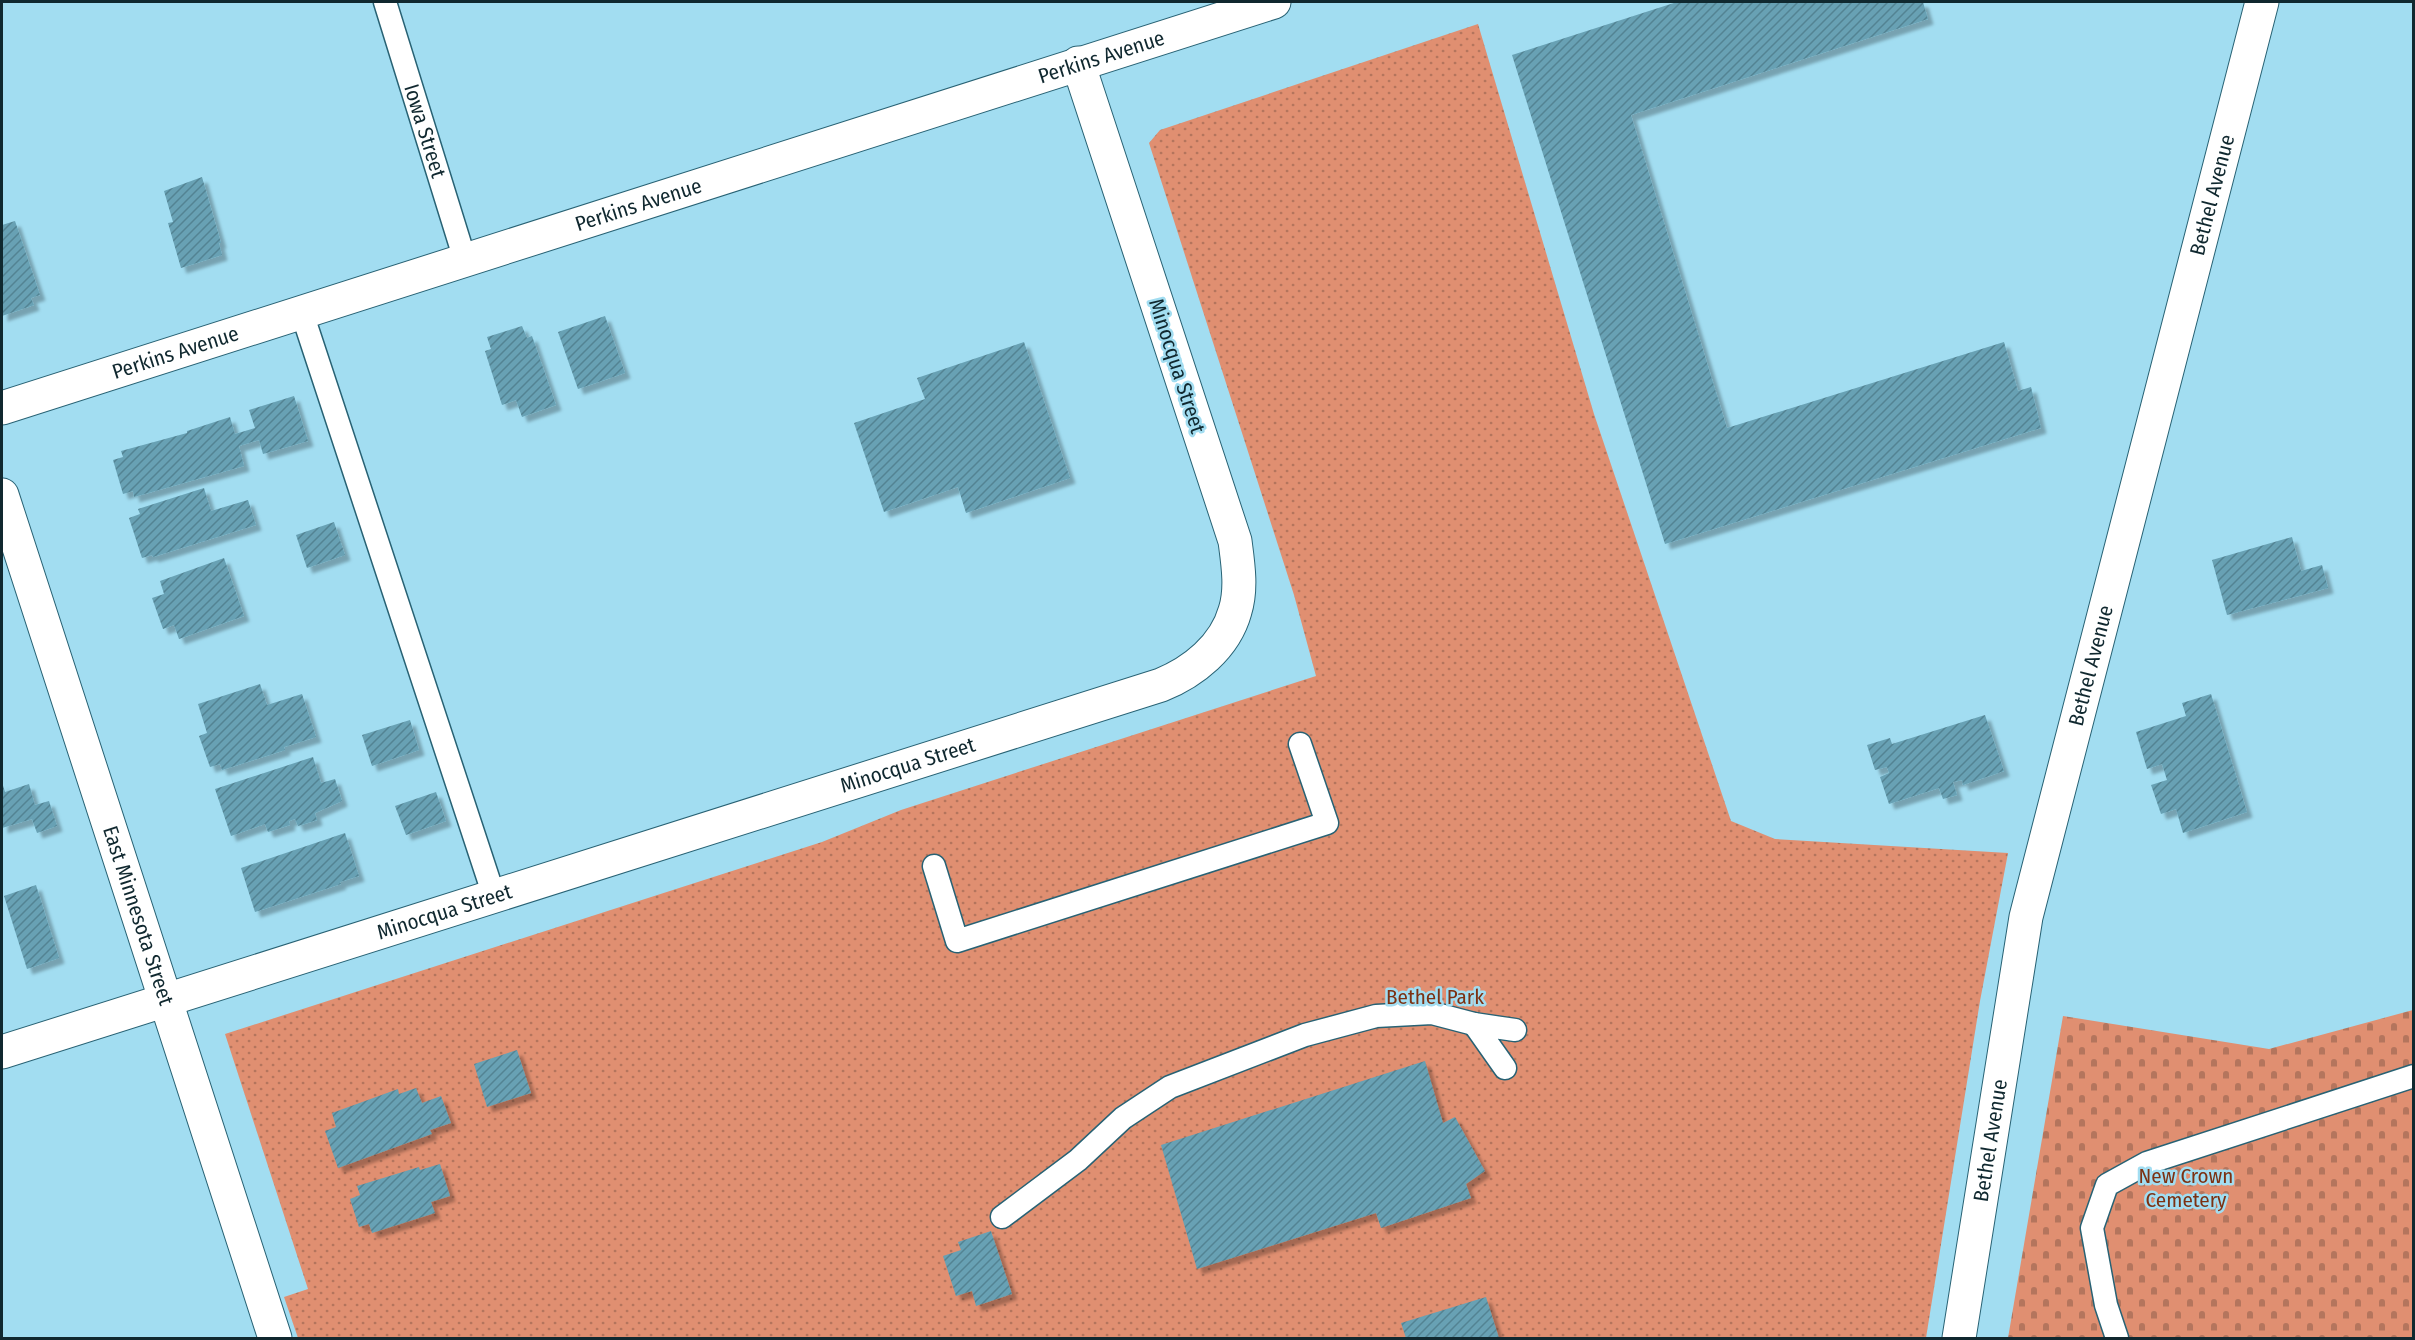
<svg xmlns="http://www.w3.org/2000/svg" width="2415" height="1340" viewBox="0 0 2415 1340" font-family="'Fira Sans Condensed',sans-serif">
	<defs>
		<pattern id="cemetery-stones" width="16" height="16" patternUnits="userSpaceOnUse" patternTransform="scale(1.5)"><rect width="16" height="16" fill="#e08f71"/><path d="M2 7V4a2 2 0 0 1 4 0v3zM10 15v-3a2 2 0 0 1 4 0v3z" fill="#b4755d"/></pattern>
		<pattern id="park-dots" width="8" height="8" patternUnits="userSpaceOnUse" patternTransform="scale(1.5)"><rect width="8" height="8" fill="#e08f71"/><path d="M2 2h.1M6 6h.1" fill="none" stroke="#b4755d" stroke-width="1.8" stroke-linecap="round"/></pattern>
		<pattern id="building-hatch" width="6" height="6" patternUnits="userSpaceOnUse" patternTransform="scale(1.5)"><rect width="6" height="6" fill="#67a1b4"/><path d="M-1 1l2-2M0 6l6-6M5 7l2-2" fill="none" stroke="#538393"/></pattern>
		<filter id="shadow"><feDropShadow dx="5.5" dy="5.5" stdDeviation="1.5" flood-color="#0004"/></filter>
	</defs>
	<rect width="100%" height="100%" fill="#a2ddf1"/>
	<polygon fill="url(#cemetery-stones)" points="2413,1010 2413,1338 2008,1338 2063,1016 2269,1049"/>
	<polygon fill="url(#park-dots)" points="1478,24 1594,414 1731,821 1775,839 2008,853 1980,1001 1926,1338 298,1338 284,1297 308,1289 225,1034 822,842 901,810 1316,676 1294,595 1149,143 1160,130"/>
	<g fill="url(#building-hatch)" filter="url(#shadow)">
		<polygon points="1677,2 1923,2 1928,19 1631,115 1727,428 2004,342 2018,391 2031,387 2041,428 1665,544 1512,55"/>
		<polygon points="202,177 221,243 219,243 222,255 181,268 168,223 173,222 164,191"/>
		<polygon points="15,221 40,295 31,298 34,305 2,316 2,225"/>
		<polygon points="605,316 625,373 578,389 558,332"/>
		<polygon points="522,326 527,338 532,336 556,405 522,417 516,400 502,405 485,351 491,349 487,337"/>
		<polygon points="1024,342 1070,478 966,513 958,487 884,512 854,423 925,399 917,378"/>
		<polygon points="294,396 308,441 263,454 259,440 239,446 244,466 134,497 133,491 123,494 113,460 123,457 121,451 187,433 187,431 230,417 235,434 255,428 249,410"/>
		<polygon points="204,488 211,511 248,500 256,525 153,557 152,555 142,558 129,518 140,514 138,509"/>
		<polygon points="334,522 345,555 307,568 296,535"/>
		<polygon points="2292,537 2301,571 2322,565 2328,588 2227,615 2212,560"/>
		<polygon points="224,558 244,616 179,639 174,625 163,629 152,598 164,594 160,581"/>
		<polygon points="260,684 267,705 302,694 316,737 284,747 285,750 222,770 220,764 210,767 199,736 207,733 198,704"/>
		<polygon points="2211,694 2247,812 2183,833 2176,809 2161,814 2151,785 2167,780 2162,764 2147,769 2136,732 2186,716 2182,703"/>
		<polygon points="1985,715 2004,771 1963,785 1962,780 1953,782 1957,795 1943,799 1939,788 1889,804 1880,777 1889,773 1887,767 1875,770 1867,745 1890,738 1892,744"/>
		<polygon points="410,720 419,750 372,766 362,735"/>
		<polygon points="313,757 321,783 335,779 342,801 315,813 317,820 298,826 295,819 289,821 290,825 268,832 265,824 231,836 215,789"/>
		<polygon points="2,782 5,792 29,784 35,805 49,801 57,826 37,833 32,819 2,828"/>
		<polygon points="436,792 446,821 406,835 395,806"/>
		<polygon points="345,833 359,876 340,882 341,884 255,912 241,868"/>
		<polygon points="36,885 59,958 27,969 4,896"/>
		<polygon points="517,1050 531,1093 487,1107 474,1064"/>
		<polygon points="1425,1061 1443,1123 1455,1117 1485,1171 1466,1184 1471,1198 1381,1228 1376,1213 1197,1269 1161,1145"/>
		<polygon points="416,1088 422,1103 441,1096 451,1123 430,1130 432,1134 338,1168 325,1131 336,1127 332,1113 398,1089 399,1094"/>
		<polygon points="440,1164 450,1196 431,1202 435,1213 372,1233 369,1224 359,1227 350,1199 360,1195 357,1186 419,1167 420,1170"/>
		<polygon points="991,1231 1012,1294 976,1306 972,1291 956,1296 943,1256 961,1250 958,1242"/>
		<polygon points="1486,1297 1499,1338 1406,1338 1401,1323"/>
	</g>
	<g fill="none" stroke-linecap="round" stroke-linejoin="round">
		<g stroke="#286274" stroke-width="25">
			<g id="service">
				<path id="s1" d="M385 2 465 260"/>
				<polyline points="302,313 494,896"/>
				<polyline points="934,866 957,941 1327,823 1300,744"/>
				<polyline points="1505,1068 1474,1024 1515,1030"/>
				<polyline points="1002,1217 1078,1160 1123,1118 1170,1087 1305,1035 1376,1016 1432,1013 1474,1024"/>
				<polyline points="2117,1338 2106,1305 2092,1228 2107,1185 2147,1163 2414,1076"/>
			</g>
		</g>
		<g stroke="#286274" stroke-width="35">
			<g id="minor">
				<path id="s2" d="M2 408 1274 2"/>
				<path id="s3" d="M2 495 275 1338"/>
				<path id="s4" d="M2 1052 1161 685C1193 672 1225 647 1235 611 1242 589 1238 564 1235 541L1078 63"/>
			</g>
		</g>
		<g stroke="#286274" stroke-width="35">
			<g id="tertiary">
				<path id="s5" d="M1959 1338 2026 917 2262 2"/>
			</g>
		</g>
		<use href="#service" stroke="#fff" stroke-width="22"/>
		<use href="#minor" stroke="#fff" stroke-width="33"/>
		<use href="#tertiary" stroke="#fff" stroke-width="33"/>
	</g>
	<g text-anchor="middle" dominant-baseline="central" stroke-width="5" stroke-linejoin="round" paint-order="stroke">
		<g font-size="21" fill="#10282f" stroke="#a2ddf1">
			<text stroke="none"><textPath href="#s2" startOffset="1154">Perkins Avenue</textPath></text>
			<text stroke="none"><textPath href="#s1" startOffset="135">Iowa Street</textPath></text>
			<text stroke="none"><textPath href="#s5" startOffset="1172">Bethel Avenue</textPath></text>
			<text stroke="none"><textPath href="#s2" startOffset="668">Perkins Avenue</textPath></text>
			<text stroke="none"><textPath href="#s2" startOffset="182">Perkins Avenue</textPath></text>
			<text transform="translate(1177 366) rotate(72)">Minocqua Street</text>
			<text stroke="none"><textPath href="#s5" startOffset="686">Bethel Avenue</textPath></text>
			<text stroke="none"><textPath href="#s4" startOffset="950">Minocqua Street</textPath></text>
			<text stroke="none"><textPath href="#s4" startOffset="464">Minocqua Street</textPath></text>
			<text stroke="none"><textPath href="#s3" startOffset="442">East Minnesota Street</textPath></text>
			<text stroke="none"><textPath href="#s5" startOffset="200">Bethel Avenue</textPath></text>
		</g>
		<g font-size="21" fill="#7c3112" stroke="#a2ddf1">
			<text x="1435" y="997">Bethel Park</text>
			<text x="2186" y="1176">New Crown<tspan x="2186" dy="24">Cemetery</tspan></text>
		</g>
	</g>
	<rect width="2415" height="1340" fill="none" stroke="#10282f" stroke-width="6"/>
</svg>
